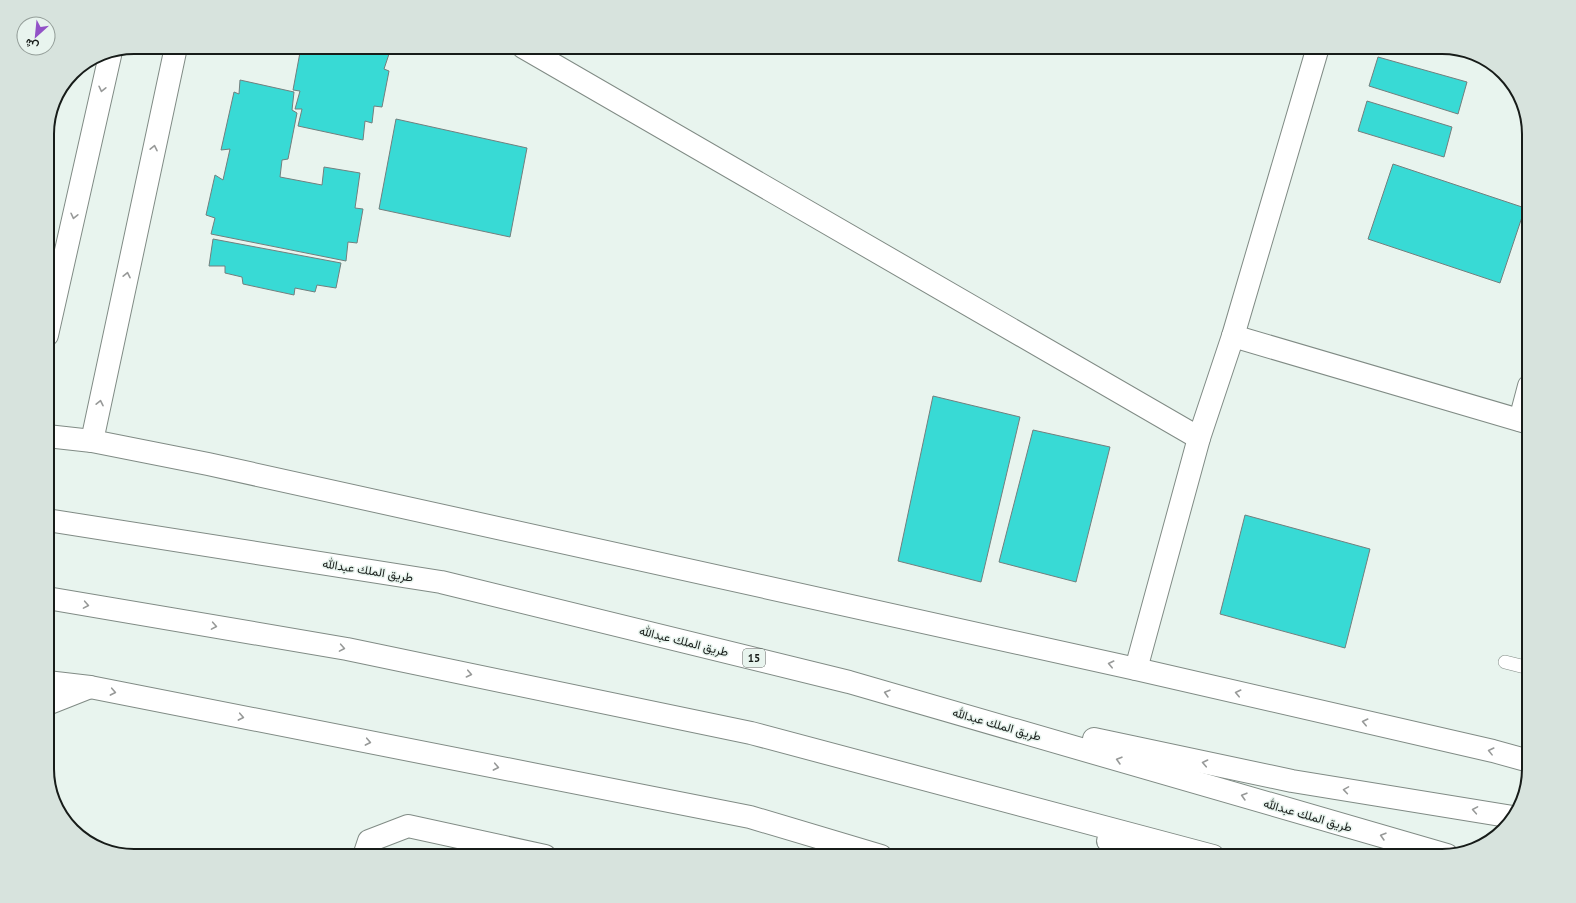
<svg xmlns="http://www.w3.org/2000/svg" width="1576" height="903" viewBox="0 0 1576 903" font-family="'PT Sans',Vazirmatn,sans-serif">
	<rect width="100%" height="100%" fill="#e8f4ee"/>
	<g fill="#38dad5" stroke="#727f7e">
		<polygon points="301,47 385,47 384,52 389,54 384,69 389,71 382,107 374,106 372,123 365,121 363,140 298,126 302,109 295,109 300,91 293,90"/>
		<polygon points="1378,57 1467,82 1458,114 1369,86"/>
		<polygon points="240,80 294,92 292,110 297,113 288,159 282,160 280,177 322,185 324,167 360,173 355,208 363,209 357,243 348,242 346,261 211,234 215,218 206,215 215,175 223,180 230,149 221,150 234,92 239,94"/>
		<polygon points="1367,101 1452,127 1444,157 1358,131"/>
		<polygon points="396,119 527,148 510,237 379,209"/>
		<polygon points="1393,164 1525,208 1500,283 1368,239"/>
		<polygon points="213,239 341,263 336,288 317,285 315,292 295,288 294,295 243,284 242,277 225,273 225,266 209,266"/>
		<polygon points="933,396 1020,417 981,582 898,561"/>
		<polygon points="1033,430 1110,447 1076,582 999,562"/>
		<polygon points="1245,515 1370,549 1345,648 1220,614"/>
	</g>
	<g fill="none" stroke-linecap="round" stroke-linejoin="round">
		<g stroke="#808b85" stroke-width="14">
			<polyline id="lane" points="1505,662 1529,668"/>
		</g>
		<g stroke="#808b85" stroke-width="24">
			<g id="street">
				<polyline points="523,47 1199,438"/>
				<polyline points="47,335 111,51"/>
				<polyline points="1233,336 1529,423"/>
				<polyline points="1520,420 1529,386"/>
				<polyline points="92,441 176,47"/>
				<polyline points="1136,669 1199,438 1233,336 1318,47"/>
				<polyline points="47,704 90,687"/>
				<polyline points="364,856 369,841 408,826 545,856"/>
			</g>
		</g>
		<g stroke="#808b85" stroke-width="24">
			<g id="secondary">
				<polyline points="47,436 92,441 208,464 1136,669 1493,751 1529,761"/>
				<polyline points="47,682 90,687 750,817 881,856"/>
			</g>
		</g>
		<g stroke="#808b85" stroke-width="24">
			<g id="highway">
				<polyline points="47,520 441,582 849,682 1447,855"/>
				<polyline points="47,598 347,649 751,733 1213,856"/>
				<polyline points="1094,739 1292,781 1513,817"/>
				<polyline points="1108,841 1149,856"/>
			</g>
		</g>
		<use href="#lane" stroke="#fff" stroke-width="13"/>
		<use href="#street" stroke="#fff" stroke-width="22"/>
		<use href="#secondary" stroke="#fff" stroke-width="22"/>
		<use href="#highway" stroke="#fff" stroke-width="22"/>
	</g>
	<defs><path id="oneway-chevron" d="M-2-3.5L2.5 0L-2 3.5" fill="none" stroke-width="1.6" stroke-linecap="round" stroke-linejoin="round"/></defs>
	<g stroke="#979998">
		<use href="#oneway-chevron" transform="translate(102 89) rotate(103)"/>
		<use href="#oneway-chevron" transform="translate(154 148) rotate(-78)"/>
		<use href="#oneway-chevron" transform="translate(74 216) rotate(103)"/>
		<use href="#oneway-chevron" transform="translate(127 275) rotate(-78)"/>
		<use href="#oneway-chevron" transform="translate(100 403) rotate(-78)"/>
		<use href="#oneway-chevron" transform="translate(86 605) rotate(10)"/>
		<use href="#oneway-chevron" transform="translate(214 626) rotate(10)"/>
		<use href="#oneway-chevron" transform="translate(342 648) rotate(10)"/>
		<use href="#oneway-chevron" transform="translate(1111 664) rotate(-167)"/>
		<use href="#oneway-chevron" transform="translate(469 674) rotate(12)"/>
		<use href="#oneway-chevron" transform="translate(113 692) rotate(11)"/>
		<use href="#oneway-chevron" transform="translate(887 693) rotate(-164)"/>
		<use href="#oneway-chevron" transform="translate(1238 693) rotate(-167)"/>
		<use href="#oneway-chevron" transform="translate(241 717) rotate(11)"/>
		<use href="#oneway-chevron" transform="translate(1365 722) rotate(-167)"/>
		<use href="#oneway-chevron" transform="translate(368 742) rotate(11)"/>
		<use href="#oneway-chevron" transform="translate(1491 751) rotate(-166)"/>
		<use href="#oneway-chevron" transform="translate(1119 760) rotate(-164)"/>
		<use href="#oneway-chevron" transform="translate(1205 763) rotate(-168)"/>
		<use href="#oneway-chevron" transform="translate(496 767) rotate(11)"/>
		<use href="#oneway-chevron" transform="translate(1346 790) rotate(-171)"/>
		<use href="#oneway-chevron" transform="translate(1244 796) rotate(-164)"/>
		<use href="#oneway-chevron" transform="translate(1475 810) rotate(-170)"/>
		<use href="#oneway-chevron" transform="translate(1383 836) rotate(-164)"/>
	</g>
	<g text-anchor="middle" dominant-baseline="central" stroke-width="3" stroke-linejoin="round" paint-order="stroke">
		<rect fill="#e8f4ee" stroke="#565d59" stroke-width="1" x="743" y="649" width="22" height="18" rx="3"/>
		<g font-size="11" font-weight="bold" fill="#171c19">
			<text x="754" y="658">15</text>
		</g>
		<g font-size="12" fill="#171c19" stroke="#e8f4ee">
			<text transform="translate(368 570) rotate(9)">طريق الملك عبدالله</text>
			<text transform="translate(684 641) rotate(14)">طريق الملك عبدالله</text>
			<text transform="translate(997 724) rotate(16)">طريق الملك عبدالله</text>
			<text transform="translate(1308 815) rotate(16)">طريق الملك عبدالله</text>
		</g>
	</g>
	<path d="M0 0H1576V903H0ZM134 54H1442A80 80 0 0 1 1522 134V769A80 80 0 0 1 1442 849H134A80 80 0 0 1 54 769V134A80 80 0 0 1 134 54Z" fill="#d7e3dd" fill-rule="evenodd"/>
	<path fill="none" stroke="#171c19" stroke-width="2" d="M134 54H1442A80 80 0 0 1 1522 134V769A80 80 0 0 1 1442 849H134A80 80 0 0 1 54 769V134A80 80 0 0 1 134 54Z"/>
	<g transform="translate(36 36) rotate(207)"><circle r="19" fill="#e8f4ee" stroke="#949e99"/>
	<path d="M0-3L7 15L0 10L-7 15Z" fill="#9252c7"/>
	<text y="-6" font-size="11" font-weight="bold" text-anchor="middle" fill="#171c19">ش</text>
	</g>
</svg>
